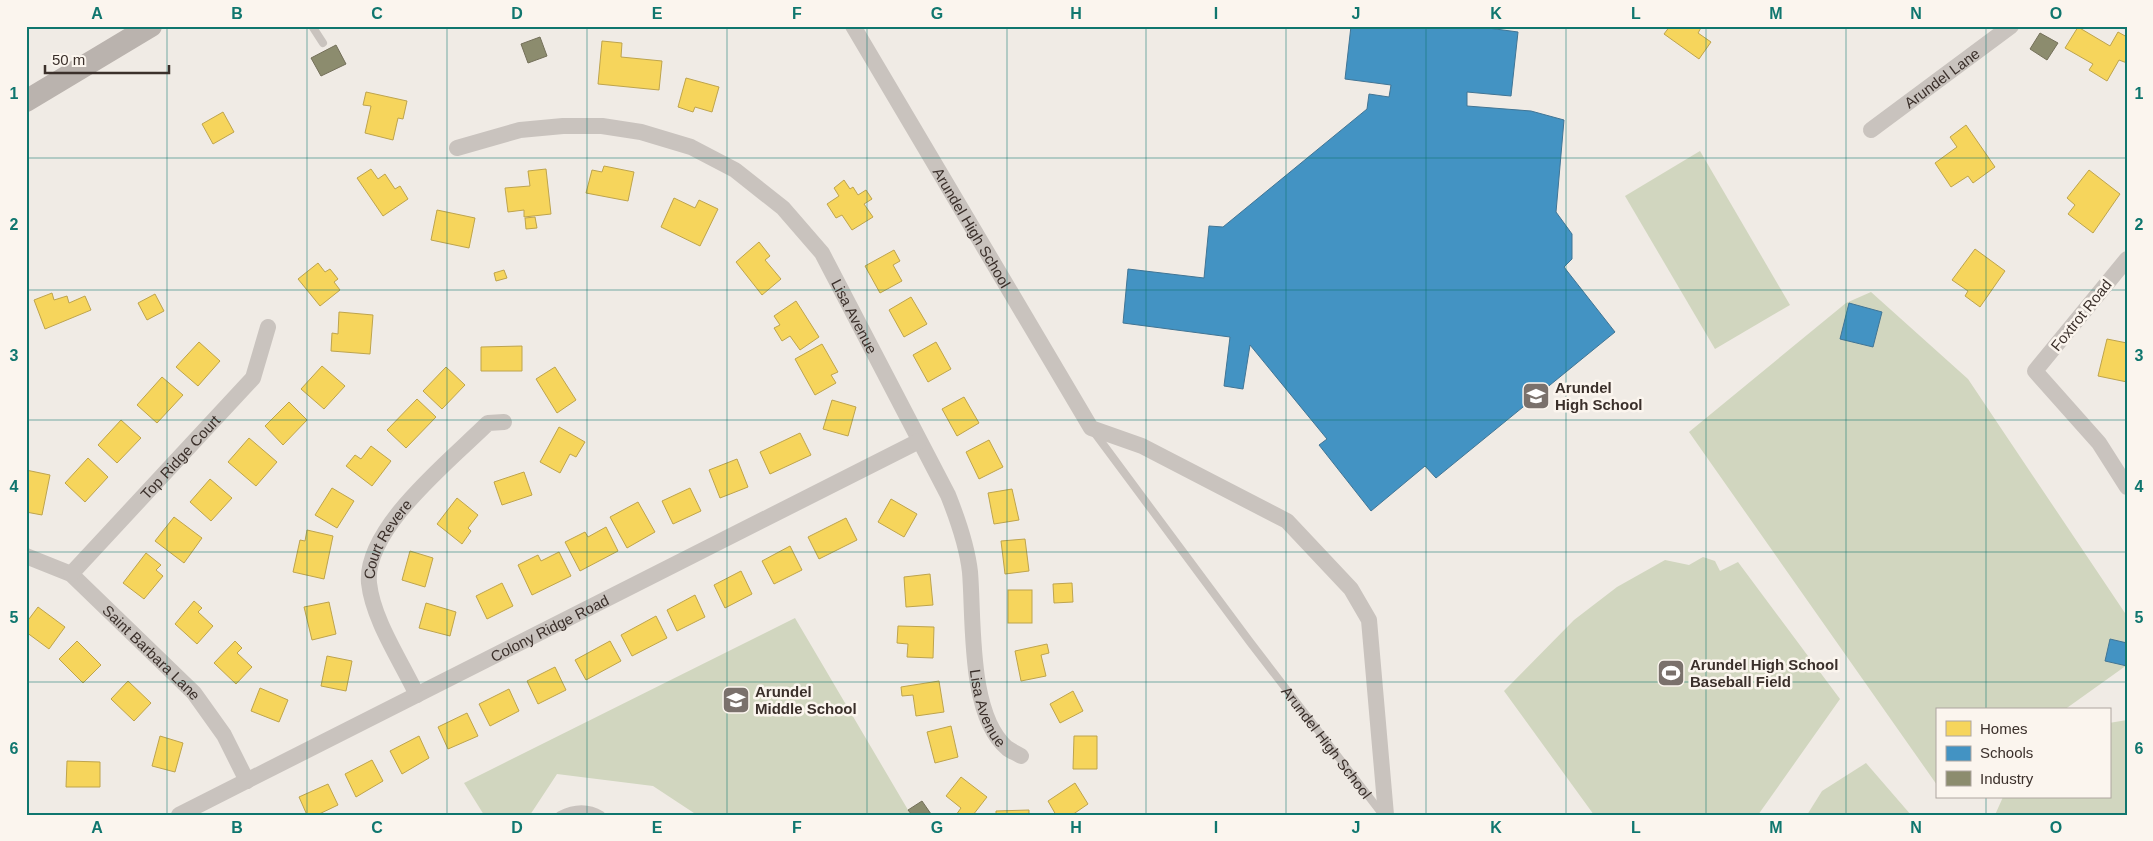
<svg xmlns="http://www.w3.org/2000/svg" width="2153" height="841" viewBox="0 0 2153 841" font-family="Helvetica,sans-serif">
	<rect width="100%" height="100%" fill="#f0ebe5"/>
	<g fill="#d1d6bf">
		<polygon points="1700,151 1790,305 1715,349 1625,196"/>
		<polygon points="1871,292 1968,379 2127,616 2127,665 2064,710 1937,710 1937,785 1689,432 1846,303"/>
		<polygon points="1703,557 1715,561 1720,571 1738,562 1840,699 1758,815 1594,815 1504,691 1574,620 1617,587 1665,560 1689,565"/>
		<polygon points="795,618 911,815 697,815 653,786 557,774 530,815 484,815 464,783"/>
		<polygon points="2127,720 2127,815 1995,815 2003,797 2109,797 2109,723"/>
		<polygon points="1866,763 1911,815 1807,815 1822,791"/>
	</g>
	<g fill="#f6d55c" stroke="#bea44d">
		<polygon points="1670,26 1702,26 1698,33 1711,42 1699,59 1664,34"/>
		<polygon points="2078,27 2110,46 2118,32 2127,37 2127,63 2119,60 2107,81 2089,70 2093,64 2065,48"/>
		<polygon points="602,41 622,43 621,57 662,61 659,90 598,84"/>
		<polygon points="686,78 719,87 712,112 695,107 693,112 678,107"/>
		<polygon points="366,92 407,101 403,119 398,118 393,140 365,133 371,106 363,105"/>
		<polygon points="223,112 234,132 213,144 202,124"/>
		<polygon points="1966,125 1995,167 1973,183 1968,176 1951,187 1935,163 1957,147 1950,137"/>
		<polygon points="604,166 634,172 628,201 586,193 592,170 602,172"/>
		<polygon points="371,169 378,179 385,174 395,189 400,186 408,199 383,216 357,178"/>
		<polygon points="546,169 551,214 524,217 524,210 508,212 505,188 530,186 528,171"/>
		<polygon points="2089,170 2120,194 2093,233 2068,214 2075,205 2067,198"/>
		<polygon points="844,180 850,189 853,187 858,195 866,190 872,199 864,204 873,217 852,230 842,215 836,218 827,204 839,196 834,188"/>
		<polygon points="674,198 695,208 699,200 718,209 700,246 661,227"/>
		<polygon points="437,210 475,218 469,248 431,240"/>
		<polygon points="535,217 537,228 526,229 525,218"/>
		<polygon points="759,242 770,256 765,260 781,279 762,295 736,262"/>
		<polygon points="1975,249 2005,271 1980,307 1965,296 1968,291 1952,280"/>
		<polygon points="894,250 900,261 893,265 902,281 880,293 865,266"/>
		<polygon points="318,263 325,272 330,269 338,279 334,282 340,290 320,306 298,279"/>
		<polygon points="504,270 507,278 496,281 494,273"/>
		<polygon points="52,293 54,300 67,296 69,303 85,296 91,310 45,329 34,300"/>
		<polygon points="155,294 164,311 147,320 138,303"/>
		<polygon points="911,297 927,324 904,337 889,310"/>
		<polygon points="796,301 819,337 800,350 790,336 782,341 774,328 780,325 774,316"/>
		<polygon points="339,312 373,315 370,354 331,351 332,333 338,334"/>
		<polygon points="2107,339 2127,343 2127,382 2098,376"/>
		<polygon points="199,342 220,361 198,386 176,367"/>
		<polygon points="936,342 951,369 928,382 913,355"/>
		<polygon points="822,344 838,372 831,375 836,383 815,395 795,359"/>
		<polygon points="522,346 522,371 481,371 481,347"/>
		<polygon points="322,366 345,386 324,409 301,389"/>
		<polygon points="446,367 465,385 442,409 423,391"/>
		<polygon points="555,367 576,400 557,413 536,379"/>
		<polygon points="162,377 183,395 157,423 137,405"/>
		<polygon points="964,397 979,423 957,436 942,409"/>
		<polygon points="417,399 436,417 406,448 387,430"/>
		<polygon points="832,400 856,407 848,436 823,429"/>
		<polygon points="289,402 307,420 283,445 265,426"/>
		<polygon points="121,420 141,438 117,463 98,445"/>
		<polygon points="559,427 585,442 576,457 570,454 560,473 540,462"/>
		<polygon points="800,433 811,455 770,474 760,452"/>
		<polygon points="249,438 277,462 256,486 228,462"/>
		<polygon points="989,440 1003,467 979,479 966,452"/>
		<polygon points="371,446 391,461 372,486 346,466 355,455 361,459"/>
		<polygon points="88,458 108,477 85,502 65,483"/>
		<polygon points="737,459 748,487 720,498 709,470"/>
		<polygon points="26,470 50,475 42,515 26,512"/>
		<polygon points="524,472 532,495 502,505 494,482"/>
		<polygon points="210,479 232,498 211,521 190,502"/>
		<polygon points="332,488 354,501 337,528 315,515"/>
		<polygon points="690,488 701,511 673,524 662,501"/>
		<polygon points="1012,489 1019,520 994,524 988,493"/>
		<polygon points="457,498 478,515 468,528 471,531 462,544 437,524"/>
		<polygon points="891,499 917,514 904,537 878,522"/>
		<polygon points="638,502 655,532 627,548 610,517"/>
		<polygon points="174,517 202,538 184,563 155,541"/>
		<polygon points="846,518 857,540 819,559 808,537"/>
		<polygon points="606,527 618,551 580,571 565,542 585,532 588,537"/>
		<polygon points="307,530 333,536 324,579 293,572 300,540 305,541"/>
		<polygon points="1025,539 1029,571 1005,574 1001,541"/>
		<polygon points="790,546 802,570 774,584 762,561"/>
		<polygon points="410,551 433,558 425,587 402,580"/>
		<polygon points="559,552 571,576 532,595 518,565 538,555 541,561"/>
		<polygon points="146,553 161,565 156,570 163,576 144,599 123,583"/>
		<polygon points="741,571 752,594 725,608 714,585"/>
		<polygon points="930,574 933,605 906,607 904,577"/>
		<polygon points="502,583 513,606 487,619 476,596"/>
		<polygon points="1072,583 1073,602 1054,603 1053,584"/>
		<rect x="1008" y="590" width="24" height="33"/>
		<polygon points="695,595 705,617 677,631 667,610"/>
		<polygon points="194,601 202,608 198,612 213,626 197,644 175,624"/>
		<polygon points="329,602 336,634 312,640 304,607"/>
		<polygon points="426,603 456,612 450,636 419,628"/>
		<polygon points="38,607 65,627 49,649 26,632 26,623"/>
		<polygon points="656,616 667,638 632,656 621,635"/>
		<polygon points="898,626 934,627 933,658 907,657 908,644 897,643"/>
		<polygon points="77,641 101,665 83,683 59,659"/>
		<polygon points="235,641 242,648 237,653 252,667 236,684 214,663"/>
		<polygon points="610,641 621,661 586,680 575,660"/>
		<polygon points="1047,644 1049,653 1041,655 1046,676 1021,681 1015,651"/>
		<polygon points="327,656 352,661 346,691 321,686"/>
		<polygon points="555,667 566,690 538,704 527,681"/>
		<polygon points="128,681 151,703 134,721 111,699"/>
		<polygon points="939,681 944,712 916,716 913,695 902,696 901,687"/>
		<polygon points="260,688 288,700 279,722 251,711"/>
		<polygon points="509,689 519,711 490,726 479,704"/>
		<polygon points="1073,691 1083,711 1060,723 1050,704"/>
		<polygon points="467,713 478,736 448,749 438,727"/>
		<polygon points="951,726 958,757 935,763 927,732"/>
		<polygon points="160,736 183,743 175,772 152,766"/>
		<polygon points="419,736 429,758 402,774 390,751"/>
		<polygon points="1074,736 1097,736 1097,769 1073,769"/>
		<polygon points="372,760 383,781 356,797 345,774"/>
		<polygon points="67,761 100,762 100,787 66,787"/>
		<polygon points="961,777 987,797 973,815 956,815 961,808 946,796"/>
		<polygon points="1075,783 1088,804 1072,815 1056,815 1048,801"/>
		<polygon points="328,784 338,805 317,815 307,815 299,797"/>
		<polygon points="1029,810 1029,815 996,815 996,811"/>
	</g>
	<g fill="#4393c3" stroke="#417595">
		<polygon points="1351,26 1473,26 1518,32 1511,96 1467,92 1467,106 1531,111 1564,120 1556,212 1572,234 1572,259 1564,267 1615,332 1436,478 1425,466 1371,511 1319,445 1327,439 1250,345 1243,389 1224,386 1230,337 1123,323 1128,269 1204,278 1209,226 1223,227 1367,109 1369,94 1389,97 1391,85 1345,79"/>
		<polygon points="1849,303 1882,312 1873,347 1840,339"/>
		<polygon points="2110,639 2127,643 2127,666 2105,661"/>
	</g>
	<g fill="#8c8c6e" stroke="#74705a">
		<polygon points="2040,33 2058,43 2047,60 2030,49"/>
		<polygon points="540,37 547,56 528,63 521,44"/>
		<polygon points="336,45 346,64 321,76 311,58"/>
		<polygon points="922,801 931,814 912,815 908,810"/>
	</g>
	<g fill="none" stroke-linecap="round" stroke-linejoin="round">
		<g stroke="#c9c3be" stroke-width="8">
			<polyline points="312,26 323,43"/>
			<path id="s1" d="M1094 432 1250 642 1383 815"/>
			<path d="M560 815C574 808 588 807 601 815"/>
		</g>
		<g stroke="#c9c3be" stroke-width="16">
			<path id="s2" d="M853 26 1091 428 1142 446 1287 521 1351 589 1369 620 1386 815"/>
			<path id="s3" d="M1871 130 2011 26"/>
			<path id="s4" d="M457 148 520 130 563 126H602L641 132 691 147 735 170 783 208 822 253 948 495C958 520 967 545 970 572 974 620 968 715 1007 748 1011 751 1016 753 1021 756"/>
			<polyline points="2127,259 2035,371 2099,443 2127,487"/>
			<path id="s5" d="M26 556 71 574 194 693 224 735 247 781"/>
			<path id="s6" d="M71 574 253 378 268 327"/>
			<path id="s7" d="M417 695C401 661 373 620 369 583 364 528 452 459 488 423L504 422"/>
			<path id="s8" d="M179 815 919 441"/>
		</g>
		<polyline stroke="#bab3ae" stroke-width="22" points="26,101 151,26"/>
	</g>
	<path fill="none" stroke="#0f766e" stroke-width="1" stroke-opacity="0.55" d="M167 26V815M307 26V815M447 26V815M587 26V815M727 26V815M867 26V815M1007 26V815M1146 26V815M1286 26V815M1426 26V815M1566 26V815M1706 26V815M1846 26V815M1986 26V710M26 158H2127M26 290H2127M26 420H2127M26 552H2127M26 682H2127M1986 797V815"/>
	<defs>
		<g id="school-square" transform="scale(1.4375)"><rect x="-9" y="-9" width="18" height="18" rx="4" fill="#7a716c" stroke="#fbf5ee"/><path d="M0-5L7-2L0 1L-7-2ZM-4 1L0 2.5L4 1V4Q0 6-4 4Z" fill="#fff"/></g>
		<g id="stadium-square" transform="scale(1.4375)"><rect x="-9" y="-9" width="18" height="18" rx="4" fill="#7a716c" stroke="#fbf5ee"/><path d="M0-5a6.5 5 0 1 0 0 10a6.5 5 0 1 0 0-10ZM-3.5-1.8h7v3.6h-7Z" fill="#fff"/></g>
	</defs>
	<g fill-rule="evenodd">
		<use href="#school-square" x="1536" y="396"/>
		<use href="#stadium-square" x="1671" y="673"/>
		<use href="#school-square" x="736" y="700"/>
	</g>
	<g text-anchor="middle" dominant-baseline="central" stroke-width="5" stroke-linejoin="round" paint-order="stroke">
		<g font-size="15" fill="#3b302b" stroke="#fbf5ee">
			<text stroke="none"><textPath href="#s3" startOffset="88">Arundel Lane</textPath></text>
			<text stroke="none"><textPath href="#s2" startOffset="234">Arundel High School</textPath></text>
			<text transform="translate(2081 315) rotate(-51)">Foxtrot Road</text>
			<text stroke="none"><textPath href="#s4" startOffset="481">Lisa Avenue</textPath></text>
			<text stroke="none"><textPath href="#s6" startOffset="160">Top Ridge Court</textPath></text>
			<text stroke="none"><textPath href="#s7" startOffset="171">Court Revere</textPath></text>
			<text stroke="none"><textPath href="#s8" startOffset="415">Colony Ridge Road</textPath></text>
			<text stroke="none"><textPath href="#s5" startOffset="161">Saint Barbara Lane</textPath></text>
			<text stroke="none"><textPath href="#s4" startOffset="901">Lisa Avenue</textPath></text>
			<text stroke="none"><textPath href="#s1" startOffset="388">Arundel High School</textPath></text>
		</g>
		<g font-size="15" font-weight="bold" fill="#3b302b" stroke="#fbf5ee" text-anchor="start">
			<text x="1555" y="387">Arundel<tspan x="1555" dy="17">High School</tspan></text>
			<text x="1690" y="664">Arundel High School<tspan x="1690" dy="17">Baseball Field</tspan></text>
			<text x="755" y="691">Arundel<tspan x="755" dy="17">Middle School</tspan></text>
		</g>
	</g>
	<rect width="2153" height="841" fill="none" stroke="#fbf5ee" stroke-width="55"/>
	<rect x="1936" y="708" width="175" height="90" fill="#fbf5ee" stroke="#aea6a0"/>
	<rect x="1946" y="721" width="25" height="15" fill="#f6d55c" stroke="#aea6a0"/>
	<text x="1980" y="734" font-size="15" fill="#3b302b">Homes</text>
	<rect x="1946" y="746" width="25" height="15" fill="#4393c3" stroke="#aea6a0"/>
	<text x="1980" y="758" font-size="15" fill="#3b302b">Schools</text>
	<rect x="1946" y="771" width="25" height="15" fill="#8c8c6e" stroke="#aea6a0"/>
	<text x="1980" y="784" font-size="15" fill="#3b302b">Industry</text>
	<path d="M45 65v8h124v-8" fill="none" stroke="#3b302b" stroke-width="2.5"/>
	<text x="52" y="65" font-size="15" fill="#3b302b" stroke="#fbf5ee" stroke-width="4" paint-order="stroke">50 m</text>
	<rect x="28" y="28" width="2098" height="786" fill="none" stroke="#0f766e" stroke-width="2"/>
	<g font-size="16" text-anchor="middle" font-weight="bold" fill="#0f766e">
		<text x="97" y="19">A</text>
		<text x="237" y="19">B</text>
		<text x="377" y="19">C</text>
		<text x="517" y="19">D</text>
		<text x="657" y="19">E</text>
		<text x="797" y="19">F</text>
		<text x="937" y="19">G</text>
		<text x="1076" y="19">H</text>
		<text x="1216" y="19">I</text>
		<text x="1356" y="19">J</text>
		<text x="1496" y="19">K</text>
		<text x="1636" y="19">L</text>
		<text x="1776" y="19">M</text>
		<text x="1916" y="19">N</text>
		<text x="2056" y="19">O</text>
		<text x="14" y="99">1</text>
		<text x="2139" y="99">1</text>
		<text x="14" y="230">2</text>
		<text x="2139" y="230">2</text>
		<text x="14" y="361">3</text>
		<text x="2139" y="361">3</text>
		<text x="14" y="492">4</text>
		<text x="2139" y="492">4</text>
		<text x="14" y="623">5</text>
		<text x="2139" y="623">5</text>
		<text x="14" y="754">6</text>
		<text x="2139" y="754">6</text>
		<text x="97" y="833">A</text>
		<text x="237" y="833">B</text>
		<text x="377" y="833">C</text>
		<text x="517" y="833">D</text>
		<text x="657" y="833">E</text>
		<text x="797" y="833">F</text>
		<text x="937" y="833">G</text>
		<text x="1076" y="833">H</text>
		<text x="1216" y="833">I</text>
		<text x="1356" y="833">J</text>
		<text x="1496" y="833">K</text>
		<text x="1636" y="833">L</text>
		<text x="1776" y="833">M</text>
		<text x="1916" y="833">N</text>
		<text x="2056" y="833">O</text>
	</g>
</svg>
